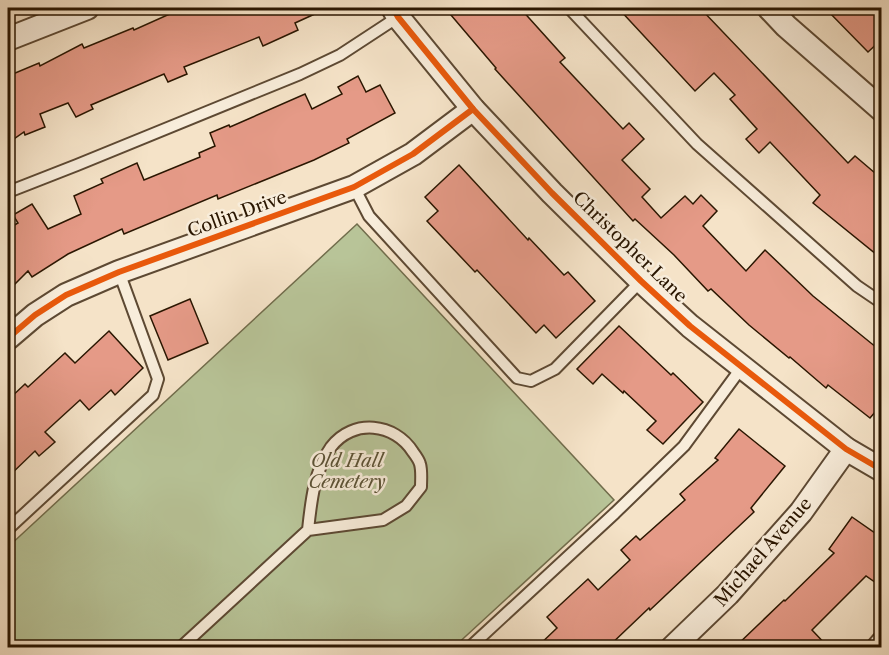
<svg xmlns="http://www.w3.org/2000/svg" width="889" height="655" viewBox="0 0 889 655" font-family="'Libre Caslon Text',serif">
	<rect width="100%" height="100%" fill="#f5e3c8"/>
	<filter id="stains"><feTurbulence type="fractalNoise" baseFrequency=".00333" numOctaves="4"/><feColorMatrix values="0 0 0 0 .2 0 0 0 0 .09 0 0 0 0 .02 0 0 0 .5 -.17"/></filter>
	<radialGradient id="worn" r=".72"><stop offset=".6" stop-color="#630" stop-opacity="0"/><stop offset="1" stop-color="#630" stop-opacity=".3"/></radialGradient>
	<polygon fill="#b8c498" stroke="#716d4c" stroke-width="1.5" points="357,224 614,500 454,647 8,648 8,547"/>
	<g fill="#e59a87" stroke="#2a1601" stroke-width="1.5">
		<polygon points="183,8 328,8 295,23 298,30 263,46 259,37 184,67 187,74 168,82 164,74 91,105 93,109 76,117 68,103 40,114 45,127 25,135 24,132 8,143 8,76 39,63 40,66 82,44 84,48 133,28 134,30"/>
		<polygon points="445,8 520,8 565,58 560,62 623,129 629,123 644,139 622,160 650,189 642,197 661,218 685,196 693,204 701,195 717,211 703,226 746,271 765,250 813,296 882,352 882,404 870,418 828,385 826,388 790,357 789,358 749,325 711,289 708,291 674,255 635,219 633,221 495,69 496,68"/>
		<polygon points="618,8 700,8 848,163 855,156 882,179 882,259 813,203 820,195 770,142 759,153 746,139 757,129 730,99 735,95 714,73 695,91"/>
		<polygon points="825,8 882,8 882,39 868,52"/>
		<polygon points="358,76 366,92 380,85 395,113 347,139 349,143 314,160 218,199 217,195 124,234 122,229 68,254 32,277 28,271 8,291 8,229 18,223 13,215 32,204 48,229 81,214 74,196 103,183 101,179 137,163 144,180 200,157 199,153 215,146 210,133 229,125 230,127 305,94 312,109 342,94 338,87"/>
		<polygon points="459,165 528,240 529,238 564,275 568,272 595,301 556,338 544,325 536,333 477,270 475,272 427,221 438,211 425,197"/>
		<polygon points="190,299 208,343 168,360 150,316"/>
		<polygon points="619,326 671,375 673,373 703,402 663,444 647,430 656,421 624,391 623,393 602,374 593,384 577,369"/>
		<polygon points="109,331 143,368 115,395 111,390 89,410 80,400 45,432 55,442 39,456 35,451 8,477 8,400 25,384 28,387 65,353 75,363"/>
		<polygon points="739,429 785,466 751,508 754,512 650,610 649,608 607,648 536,648 557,628 547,617 588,579 598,590 630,560 621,550 636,536 640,540 685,500 680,494 718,460 715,458"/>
		<polygon points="852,517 882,538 882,587 866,576 812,630 829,648 734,648 784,600 785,601 834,553 829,549"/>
	</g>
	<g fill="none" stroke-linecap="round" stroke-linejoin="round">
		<g stroke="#5d4933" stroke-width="14">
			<g id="service">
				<polyline points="569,8 697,144 857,286 882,303"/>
				<polyline points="354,187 369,216 517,378 531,381 555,369 641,281"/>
				<polyline points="8,192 77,165 300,74 340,55 398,17"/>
				<polyline points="8,529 153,395 158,379 119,272"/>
				<path d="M180 648 308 530 383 520 406 506 421 487C421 480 422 471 420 464 419 460 416 456 413 452 395 423 353 418 331 447 314 471 311 502 308 530"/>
				<polyline points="469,648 615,513 684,446 742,367"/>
				<polyline points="870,648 882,634"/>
			</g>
		</g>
		<g stroke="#5d4933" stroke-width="26">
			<g id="minor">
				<polyline points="393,8 398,17 473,109 552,193 641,281 690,326 846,449 882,470"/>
				<polyline points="769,8 786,26 882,110"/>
				<polyline points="8,39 87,8"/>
				<polyline points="8,338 35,315 66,295 119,272 354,187 413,154 473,109"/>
				<polyline points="672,648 728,594 801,512 846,449"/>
			</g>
		</g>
		<use href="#service" stroke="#f8eddb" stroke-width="10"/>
		<use href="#minor" stroke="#f8eddb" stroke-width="22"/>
		<g stroke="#f8eddb" stroke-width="10">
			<g id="cycleway">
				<polyline points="393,8 398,17 473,109 552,193 641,281 690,326 846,449 882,470"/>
				<polyline points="8,338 35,315 66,295 119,272 354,187 413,154 473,109"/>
			</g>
		</g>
		<use href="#cycleway" stroke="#e8590c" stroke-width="6"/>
	</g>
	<g text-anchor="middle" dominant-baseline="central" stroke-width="5" stroke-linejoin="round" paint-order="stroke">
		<g font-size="18" fill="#2a1601" stroke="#f8eddb">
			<text transform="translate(237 214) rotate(-20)">Collin Drive</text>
			<text transform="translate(630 247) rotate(44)">Christopher Lane</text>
			<text transform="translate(763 552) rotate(-49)">Michael Avenue</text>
		</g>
		<g font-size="18" font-style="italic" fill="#5c5336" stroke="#f8eddb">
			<text x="347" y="461">Old Hall<tspan x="347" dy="21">Cemetery</tspan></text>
		</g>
	</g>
	<rect width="889" height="655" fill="none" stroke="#f5e3c8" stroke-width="30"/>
	<rect x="9" y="9" width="871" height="637" fill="none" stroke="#2a1601" stroke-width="3"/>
	<rect x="15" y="15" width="859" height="625" fill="none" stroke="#2a1601" stroke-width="1.5"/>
	<rect width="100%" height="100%" filter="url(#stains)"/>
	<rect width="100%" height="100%" fill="url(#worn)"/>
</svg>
